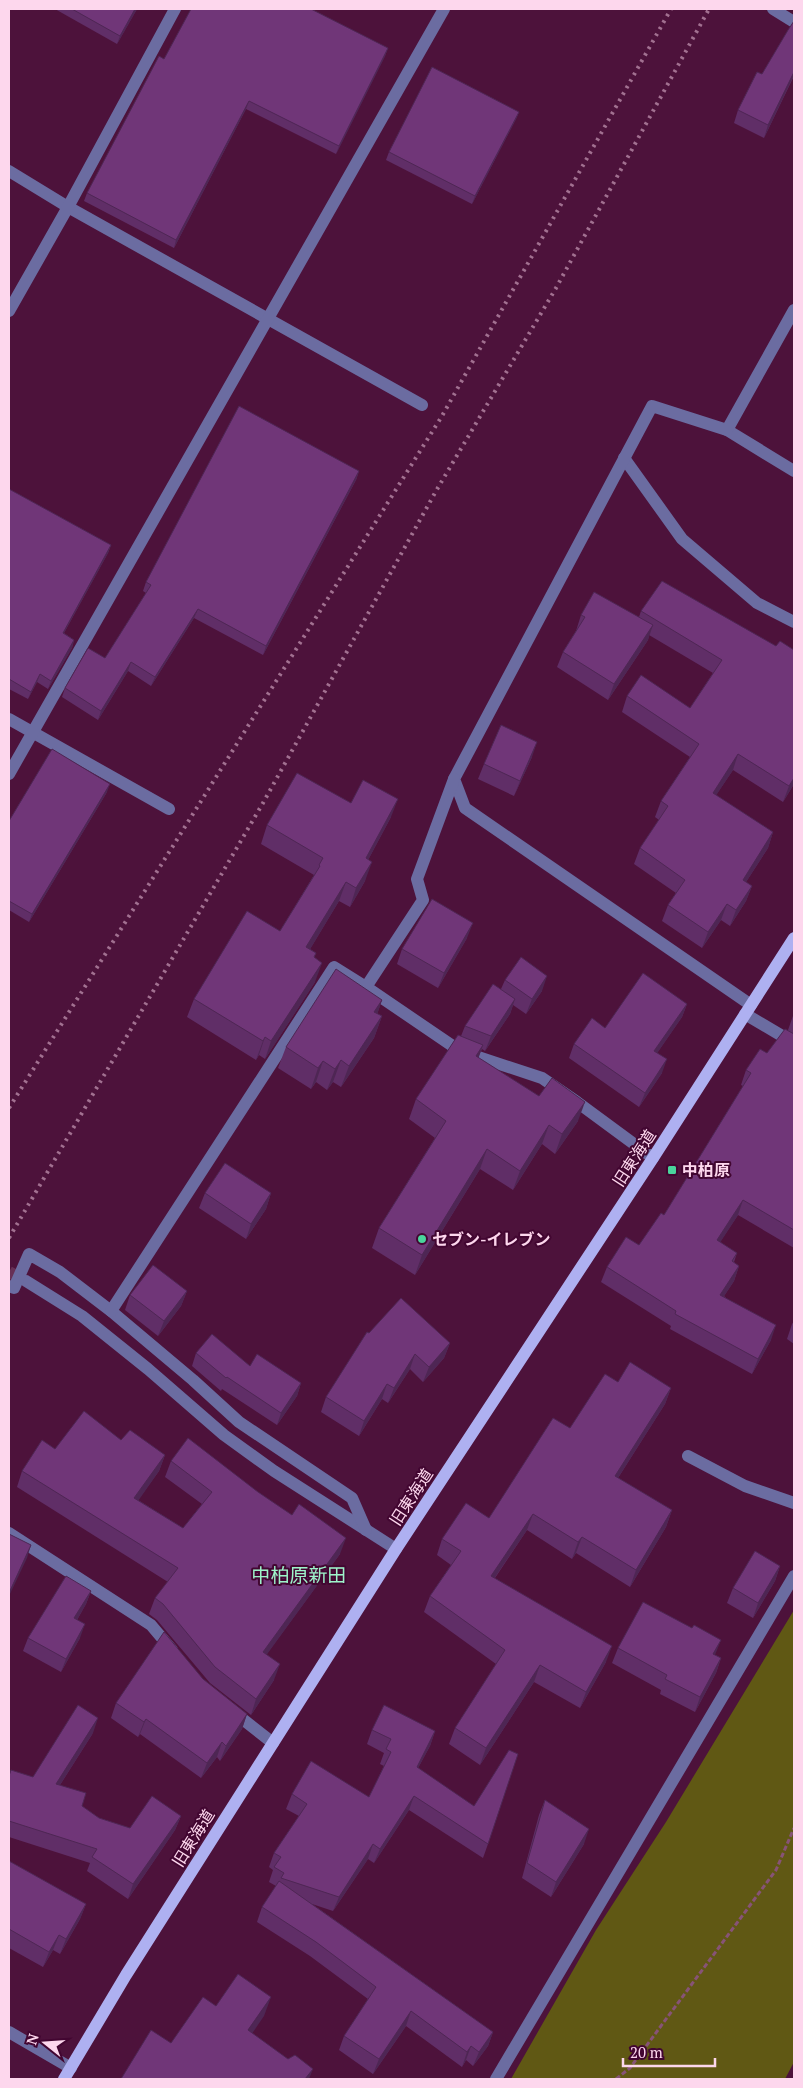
<svg xmlns="http://www.w3.org/2000/svg" width="803" height="2088" viewBox="0 0 803 2088" font-family="'PT Serif','Noto Sans JP',serif">
	<rect width="100%" height="100%" fill="#4d123b"/>
	<polygon fill="#605814" points="794,1610 794,2062 785,2079 511,2079 596,1930 666,1822"/>
	<g fill="none" stroke-linecap="round" stroke-linejoin="round">
		<polyline stroke="#673056" stroke-width="12" stroke-dasharray="12 6" stroke-linecap="butt" points="9,1272 26,1281"/>
		<polyline stroke="#875376" stroke-width="3" stroke-dasharray="5 2.5" stroke-linecap="butt" points="616,2079 630,2068 776,1870 794,1828"/>
		<g stroke="#6b6ca1" stroke-width="12">
			<polyline points="773,9 794,22"/>
			<polyline points="9,171 68,207 422,405"/>
			<polyline points="9,311 68,207 175,9"/>
			<polyline points="727,430 794,471"/>
			<polyline points="624,458 682,539 757,603 794,622"/>
			<polyline points="9,719 169,809"/>
			<polyline points="9,774 444,9"/>
			<polyline points="366,987 460,1051 542,1078 577,1102 653,1158"/>
			<polyline points="751,1005 465,808 454,779 652,406 727,430 794,310"/>
			<polyline points="745,1014 794,1043"/>
			<polyline points="26,1281 82,1316 148,1369 224,1435 274,1471 396,1549"/>
			<polyline points="9,1286 14,1288 29,1254 60,1272 111,1311 193,1380 239,1422 352,1498 366,1530"/>
			<polyline points="111,1311 334,967 366,987 423,900 417,879 454,779"/>
			<polyline points="688,1456 745,1486 794,1503"/>
			<polyline points="9,1533 151,1625 172,1650"/>
			<polyline points="231,1710 273,1743"/>
			<polyline points="9,2032 71,2068"/>
			<polyline points="496,2079 794,1576"/>
		</g>
		<polyline stroke="#aeb0f1" stroke-width="12" points="64,2079 126,1975 273,1743 396,1549 653,1158 794,938"/>
		<g stroke="#a27191" stroke-width="4" stroke-dasharray="2.5 5" stroke-linecap="butt">
			<polyline points="9,1108 442,416 671,9"/>
			<polyline points="9,1238 263,803 436,491 556,288 709,9"/>
		</g>
	</g>
	<g fill="#602e67">
		<polygon points="55,9 137,9 117,44"/>
		<polygon points="794,21 794,76 764,138 734,123 738,110 762,74"/>
		<polygon points="388,48 385,56 336,154 246,109 174,248 84,201 87,193 164,59"/>
		<polygon points="519,112 516,119 472,204 386,160 389,152"/>
		<polygon points="359,471 356,480 263,655 194,618 151,686 128,671 98,720 62,697 65,688 105,658 146,593 143,591 146,582"/>
		<polygon points="9,489 111,545 108,553 64,633 74,640 72,648 48,689 37,682 28,699 9,689"/>
		<polygon points="641,611 776,646 794,784 783,802 733,770 716,795 773,832 768,848 746,882 752,886 746,901 730,926 721,920 702,948 662,921 668,905 676,893 634,864 640,848 659,820 655,817 661,801 690,757 622,712 627,696 690,708 713,673 649,635 648,640 608,700 557,667 563,652 576,631 581,615 639,617"/>
		<polygon points="532,757 514,796 478,779 484,764"/>
		<polygon points="107,792 29,922 9,910 9,821"/>
		<polygon points="351,803 391,817 368,860 365,881 350,907 339,901 310,949 316,953 314,958 315,982 265,1059 259,1055 256,1060 187,1017 194,999 280,931 314,875 261,844 267,825"/>
		<polygon points="467,938 438,988 397,964 402,949"/>
		<polygon points="505,980 542,991 526,1014 513,1005 510,1014 485,1051 482,1049 478,1058 578,1121 555,1154 542,1144 513,1190 480,1169 415,1275 372,1248 379,1228 435,1138 409,1119 416,1099 461,1036 465,1026 501,989"/>
		<polygon points="382,1000 377,1014 382,1016 374,1038 341,1087 333,1082 327,1090 316,1082 311,1089 278,1068 286,1047"/>
		<polygon points="687,1004 682,1017 657,1053 662,1073 639,1107 569,1058 574,1044 605,1028"/>
		<polygon points="794,1013 794,1248 738,1215 720,1242 737,1253 734,1262 739,1266 734,1281 724,1296 771,1340 752,1374 670,1329 671,1326 601,1282 607,1267 639,1245 664,1215 743,1086 741,1085 746,1070 767,1053 788,1030"/>
		<polygon points="205,1193 271,1193 266,1209 246,1239 199,1208"/>
		<polygon points="187,1291 181,1306 158,1336 125,1310 130,1295"/>
		<polygon points="794,1321 794,1344 787,1339 792,1324"/>
		<polygon points="369,1333 450,1343 444,1358 423,1382 410,1369 388,1403 382,1399 359,1436 321,1412 326,1397"/>
		<polygon points="196,1353 301,1383 297,1396 277,1425 222,1389 221,1391 192,1366"/>
		<polygon points="618,1382 671,1388 665,1404 618,1478 672,1510 666,1527 630,1587 576,1553 572,1559 527,1530 495,1578 606,1662 580,1708 534,1682 480,1765 449,1744 455,1728 496,1664 424,1612 430,1596 451,1565 437,1555 442,1539 489,1518 570,1428"/>
		<polygon points="121,1440 165,1455 159,1471 138,1500 183,1528 202,1504 165,1477 171,1461 258,1492 340,1554 266,1655 274,1680 251,1715 210,1683 157,1620 149,1614 155,1598 168,1582 17,1487 22,1471 55,1449"/>
		<polygon points="780,1566 775,1581 753,1618 727,1603 733,1588"/>
		<polygon points="91,1591 86,1604 77,1620 80,1638 61,1672 23,1651 28,1638"/>
		<polygon points="618,1648 715,1655 721,1658 716,1673 695,1712 660,1694 661,1690 612,1663"/>
		<polygon points="203,1679 247,1714 242,1729 220,1761 217,1757 201,1778 140,1734 138,1737 111,1718 116,1703"/>
		<polygon points="372,1730 435,1731 430,1746 418,1768 488,1844 483,1858 409,1810 374,1863 368,1859 333,1911 312,1904 493,2032 488,2046 473,2066 466,2060 462,2067 406,2026 373,2074 339,2050 344,2036 368,1999 310,1956 257,1922 262,1907 276,1886 269,1882 273,1870 269,1867 274,1853 299,1816 286,1809 292,1794 369,1797 384,1766 380,1764 384,1753 367,1744"/>
		<polygon points="93,1733 60,1785 82,1806 99,1818 130,1828 181,1816 175,1830 128,1899 87,1871 90,1863 9,1837 9,1775 33,1777"/>
		<polygon points="545,1800 584,1844 551,1897 522,1878 539,1815"/>
		<polygon points="9,1861 86,1904 80,1919 60,1954 53,1950 43,1967 9,1948"/>
	</g>
	<g fill="#4e2654">
		<polygon points="135,9 137,9 117,44 120,36"/>
		<polygon points="388,48 385,56 336,154 339,146"/>
		<polygon points="794,72 794,75 764,138 768,125"/>
		<polygon points="249,101 246,109 174,248 176,240"/>
		<polygon points="519,112 516,119 472,204 475,196"/>
		<polygon points="359,471 356,480 263,655 266,646"/>
		<polygon points="111,545 108,553 60,640 63,633"/>
		<polygon points="198,609 194,618 151,686 155,677"/>
		<polygon points="653,625 648,640 608,700 614,684"/>
		<polygon points="74,640 72,648 48,689 51,681"/>
		<polygon points="131,662 128,671 98,720 101,711"/>
		<polygon points="40,674 37,682 28,699 31,692"/>
		<polygon points="537,742 532,757 514,796 520,781"/>
		<polygon points="738,754 733,770 707,809 713,793"/>
		<polygon points="794,778 794,784 783,802 789,786"/>
		<polygon points="110,784 107,792 29,922 32,914"/>
		<polygon points="398,799 391,817 359,877 366,858"/>
		<polygon points="773,832 768,848 737,896 743,880"/>
		<polygon points="372,862 365,881 350,907 356,888"/>
		<polygon points="346,882 339,901 300,966 306,947"/>
		<polygon points="752,886 746,901 730,926 736,910"/>
		<polygon points="727,904 721,920 702,948 708,932"/>
		<polygon points="473,923 467,938 438,988 444,973"/>
		<polygon points="322,963 315,982 265,1059 271,1041"/>
		<polygon points="547,976 542,991 526,1014 532,999"/>
		<polygon points="515,999 510,1014 485,1051 491,1036"/>
		<polygon points="382,1000 375,1021 374,1012"/>
		<polygon points="687,1004 682,1017 649,1065 654,1051"/>
		<polygon points="382,1016 374,1038 341,1087 349,1066"/>
		<polygon points="265,1037 259,1055 256,1060 263,1041"/>
		<polygon points="483,1045 476,1065 476,1056"/>
		<polygon points="667,1059 662,1073 639,1107 645,1093"/>
		<polygon points="341,1060 333,1082 327,1090 335,1069"/>
		<polygon points="323,1061 316,1082 311,1089 318,1068"/>
		<polygon points="585,1102 578,1121 555,1154 562,1134"/>
		<polygon points="549,1125 542,1144 513,1190 520,1171"/>
		<polygon points="487,1149 480,1169 415,1275 422,1255"/>
		<polygon points="271,1193 266,1209 246,1239 251,1224"/>
		<polygon points="743,1200 738,1215 712,1255 717,1240"/>
		<polygon points="739,1266 734,1281 715,1310 720,1295"/>
		<polygon points="187,1291 181,1306 158,1336 164,1321"/>
		<polygon points="776,1325 771,1340 752,1374 758,1359"/>
		<polygon points="450,1343 444,1358 423,1382 429,1367"/>
		<polygon points="415,1354 410,1369 388,1403 394,1388"/>
		<polygon points="301,1383 297,1396 277,1425 281,1413"/>
		<polygon points="387,1384 382,1399 359,1436 364,1421"/>
		<polygon points="671,1388 665,1404 609,1492 615,1476"/>
		<polygon points="165,1455 159,1471 129,1514 134,1498"/>
		<polygon points="672,1510 666,1527 630,1587 636,1570"/>
		<polygon points="533,1514 527,1530 485,1592 491,1576"/>
		<polygon points="582,1537 576,1553 572,1559 578,1542"/>
		<polygon points="346,1538 340,1554 257,1668 263,1652"/>
		<polygon points="31,1545 27,1558 9,1596 9,1593"/>
		<polygon points="780,1566 775,1581 753,1618 758,1603"/>
		<polygon points="91,1591 86,1604 70,1632 74,1618"/>
		<polygon points="85,1624 80,1638 61,1672 66,1659"/>
		<polygon points="721,1640 715,1655 713,1654"/>
		<polygon points="612,1646 606,1662 580,1708 586,1692"/>
		<polygon points="721,1658 716,1673 695,1712 700,1697"/>
		<polygon points="280,1664 274,1680 251,1715 256,1699"/>
		<polygon points="540,1665 534,1682 480,1765 486,1748"/>
		<polygon points="247,1714 242,1729 220,1761 226,1746"/>
		<polygon points="98,1718 93,1733 51,1799 56,1784"/>
		<polygon points="146,1719 140,1734 138,1737 144,1722"/>
		<polygon points="435,1731 430,1746 411,1781 417,1767"/>
		<polygon points="222,1742 217,1757 201,1778 207,1763"/>
		<polygon points="414,1796 409,1810 374,1863 380,1849"/>
		<polygon points="181,1816 175,1830 128,1899 133,1884"/>
		<polygon points="589,1829 584,1844 551,1897 556,1882"/>
		<polygon points="373,1844 368,1859 333,1911 339,1897"/>
		<polygon points="86,1904 80,1919 60,1954 66,1939"/>
		<polygon points="59,1935 53,1950 43,1967 49,1952"/>
		<polygon points="271,1997 264,2016 241,2050 248,2030"/>
		<polygon points="411,2011 406,2026 373,2074 379,2059"/>
		<polygon points="493,2032 488,2046 473,2066 479,2052"/>
		<polygon points="471,2046 466,2060 462,2067 467,2052"/>
		<polygon points="313,2069 309,2079 305,2079"/>
	</g>
	<g fill="#703678" stroke="#4e2654">
		<polygon points="72,9 135,9 120,36"/>
		<polygon points="191,9 311,9 388,48 339,146 249,101 176,240 87,193 159,56 164,59"/>
		<polygon points="794,21 794,72 768,125 738,110 757,72 762,74 788,30"/>
		<polygon points="432,67 519,112 475,196 389,152"/>
		<polygon points="239,406 359,471 266,646 198,609 155,677 131,662 101,711 65,688 88,648 105,658 151,585 146,582"/>
		<polygon points="9,489 111,545 63,633 74,640 51,681 40,674 31,692 9,679"/>
		<polygon points="662,581 776,646 780,641 794,650 794,778 789,786 738,754 713,793 773,832 743,880 752,886 736,910 727,904 708,932 668,905 685,880 640,848 668,806 661,801 699,744 627,696 641,675 690,708 722,660 641,611"/>
		<polygon points="594,592 653,625 614,684 563,652 585,617 581,615"/>
		<polygon points="501,725 537,742 520,781 484,764"/>
		<polygon points="52,749 110,784 32,914 9,901 9,821"/>
		<polygon points="297,773 351,803 363,780 398,799 366,858 372,862 356,888 346,882 306,947 316,953 314,957 322,963 271,1041 265,1037 263,1041 194,999 247,911 280,931 320,866 319,865 323,858 267,825"/>
		<polygon points="432,899 473,923 444,973 402,949"/>
		<polygon points="521,957 547,976 532,999 505,980"/>
		<polygon points="336,969 382,1000 374,1012 382,1016 349,1066 341,1060 335,1069 323,1061 318,1068 286,1047"/>
		<polygon points="643,973 687,1004 654,1051 667,1059 645,1093 574,1044 592,1018 605,1028"/>
		<polygon points="493,984 515,999 491,1036 465,1026"/>
		<polygon points="785,1029 794,1034 794,1230 743,1200 717,1240 737,1253 732,1261 739,1266 720,1295 776,1325 758,1359 675,1314 676,1311 607,1267 626,1237 639,1245 661,1213 664,1215 751,1073 746,1070 760,1049 767,1053"/>
		<polygon points="458,1035 483,1045 476,1056 539,1096 552,1078 585,1102 562,1134 549,1125 520,1171 487,1149 422,1255 379,1228 446,1121 416,1099"/>
		<polygon points="225,1163 271,1193 251,1224 205,1193"/>
		<polygon points="153,1265 187,1291 164,1321 130,1295"/>
		<polygon points="401,1298 450,1343 429,1367 415,1354 394,1388 387,1384 364,1421 326,1397 367,1332 369,1333"/>
		<polygon points="212,1334 250,1366 257,1354 301,1383 281,1413 227,1377 226,1378 196,1353"/>
		<polygon points="630,1362 671,1388 615,1476 672,1510 636,1570 582,1537 578,1542 533,1514 491,1576 612,1646 586,1692 540,1665 486,1748 455,1728 505,1650 430,1596 461,1551 442,1539 466,1503 489,1518 553,1418 570,1428 605,1374 618,1382"/>
		<polygon points="84,1411 121,1440 130,1430 165,1455 134,1498 183,1528 212,1492 171,1461 188,1438 258,1492 292,1515 299,1504 346,1538 263,1652 280,1664 256,1699 215,1667 163,1604 155,1598 178,1568 22,1471 42,1440 55,1449"/>
		<polygon points="9,1534 31,1545 9,1593"/>
		<polygon points="755,1551 780,1566 758,1603 733,1588"/>
		<polygon points="66,1576 91,1591 74,1618 85,1624 66,1659 28,1638"/>
		<polygon points="643,1602 692,1628 694,1625 721,1640 713,1654 721,1658 700,1697 665,1679 667,1675 618,1648"/>
		<polygon points="164,1632 203,1679 247,1714 226,1746 222,1742 207,1763 146,1719 144,1722 116,1703"/>
		<polygon points="78,1705 98,1718 56,1784 86,1793 82,1806 99,1818 130,1828 152,1796 181,1816 133,1884 92,1857 97,1849 9,1821 9,1776 11,1770 33,1777"/>
		<polygon points="384,1705 435,1731 417,1767 474,1806 509,1750 518,1754 488,1844 414,1796 380,1849 373,1844 339,1897 281,1878 284,1873 274,1867 281,1857 274,1853 307,1804 292,1794 311,1761 369,1797 391,1752 386,1749 391,1739 372,1730"/>
		<polygon points="545,1800 589,1829 556,1882 527,1863"/>
		<polygon points="9,1861 86,1904 66,1939 59,1935 49,1952 9,1929"/>
		<polygon points="279,1881 493,2032 479,2052 471,2046 467,2052 411,2011 379,2059 344,2036 376,1987 316,1942 262,1907"/>
		<polygon points="238,1974 271,1997 248,2030 288,2059 295,2055 313,2069 305,2079 121,2079 151,2030 171,2043 203,1997 216,2006"/>
	</g>
	<g fill="#4ad49c" stroke="#420631" stroke-width="2">
		<rect x="667" y="1165" width="10" height="10" rx="2.5"/>
		<circle cx="422" cy="1239" r="5"/>
	</g>
	<g text-anchor="middle" dominant-baseline="central" stroke-width="4" stroke-linejoin="round" paint-order="stroke">
		<g font-size="16" fill="#fdd7ed" stroke="#420631">
			<text transform="translate(634 1158) rotate(-57)">旧東海道</text>
			<text transform="translate(411 1497) rotate(-57)">旧東海道</text>
			<text transform="translate(193 1838) rotate(-58)">旧東海道</text>
		</g>
		<g font-size="16" font-weight="bold" fill="#fdd7ed" stroke="#420631" text-anchor="start">
			<text x="682" y="1170">中柏原</text>
			<text x="432" y="1239">セブン-イレブン</text>
		</g>
		<g font-size="19" fill="#9ef3ca" stroke="#420631">
			<text x="299" y="1574">中柏原新田</text>
		</g>
	</g>
	<rect width="803" height="2088" fill="none" stroke="#fdd7ed" stroke-width="20"/>
	<g transform="translate(45 2043) rotate(287)" stroke="#420631" stroke-width="4" paint-order="stroke">
	<path d="M0-4L9 19L0 12L-9 19Z" fill="#fdd7ed"/>
	<text y="-8" font-size="14" font-weight="bold" text-anchor="middle" fill="#fdd7ed">N</text>
	</g>
	<path d="M623 2058v8h92v-8" fill="none" stroke="#fdd7ed" stroke-width="2.5"/>
	<text x="630" y="2058" font-size="15" fill="#fdd7ed" stroke="#420631" stroke-width="4" paint-order="stroke">20 m</text>
</svg>
